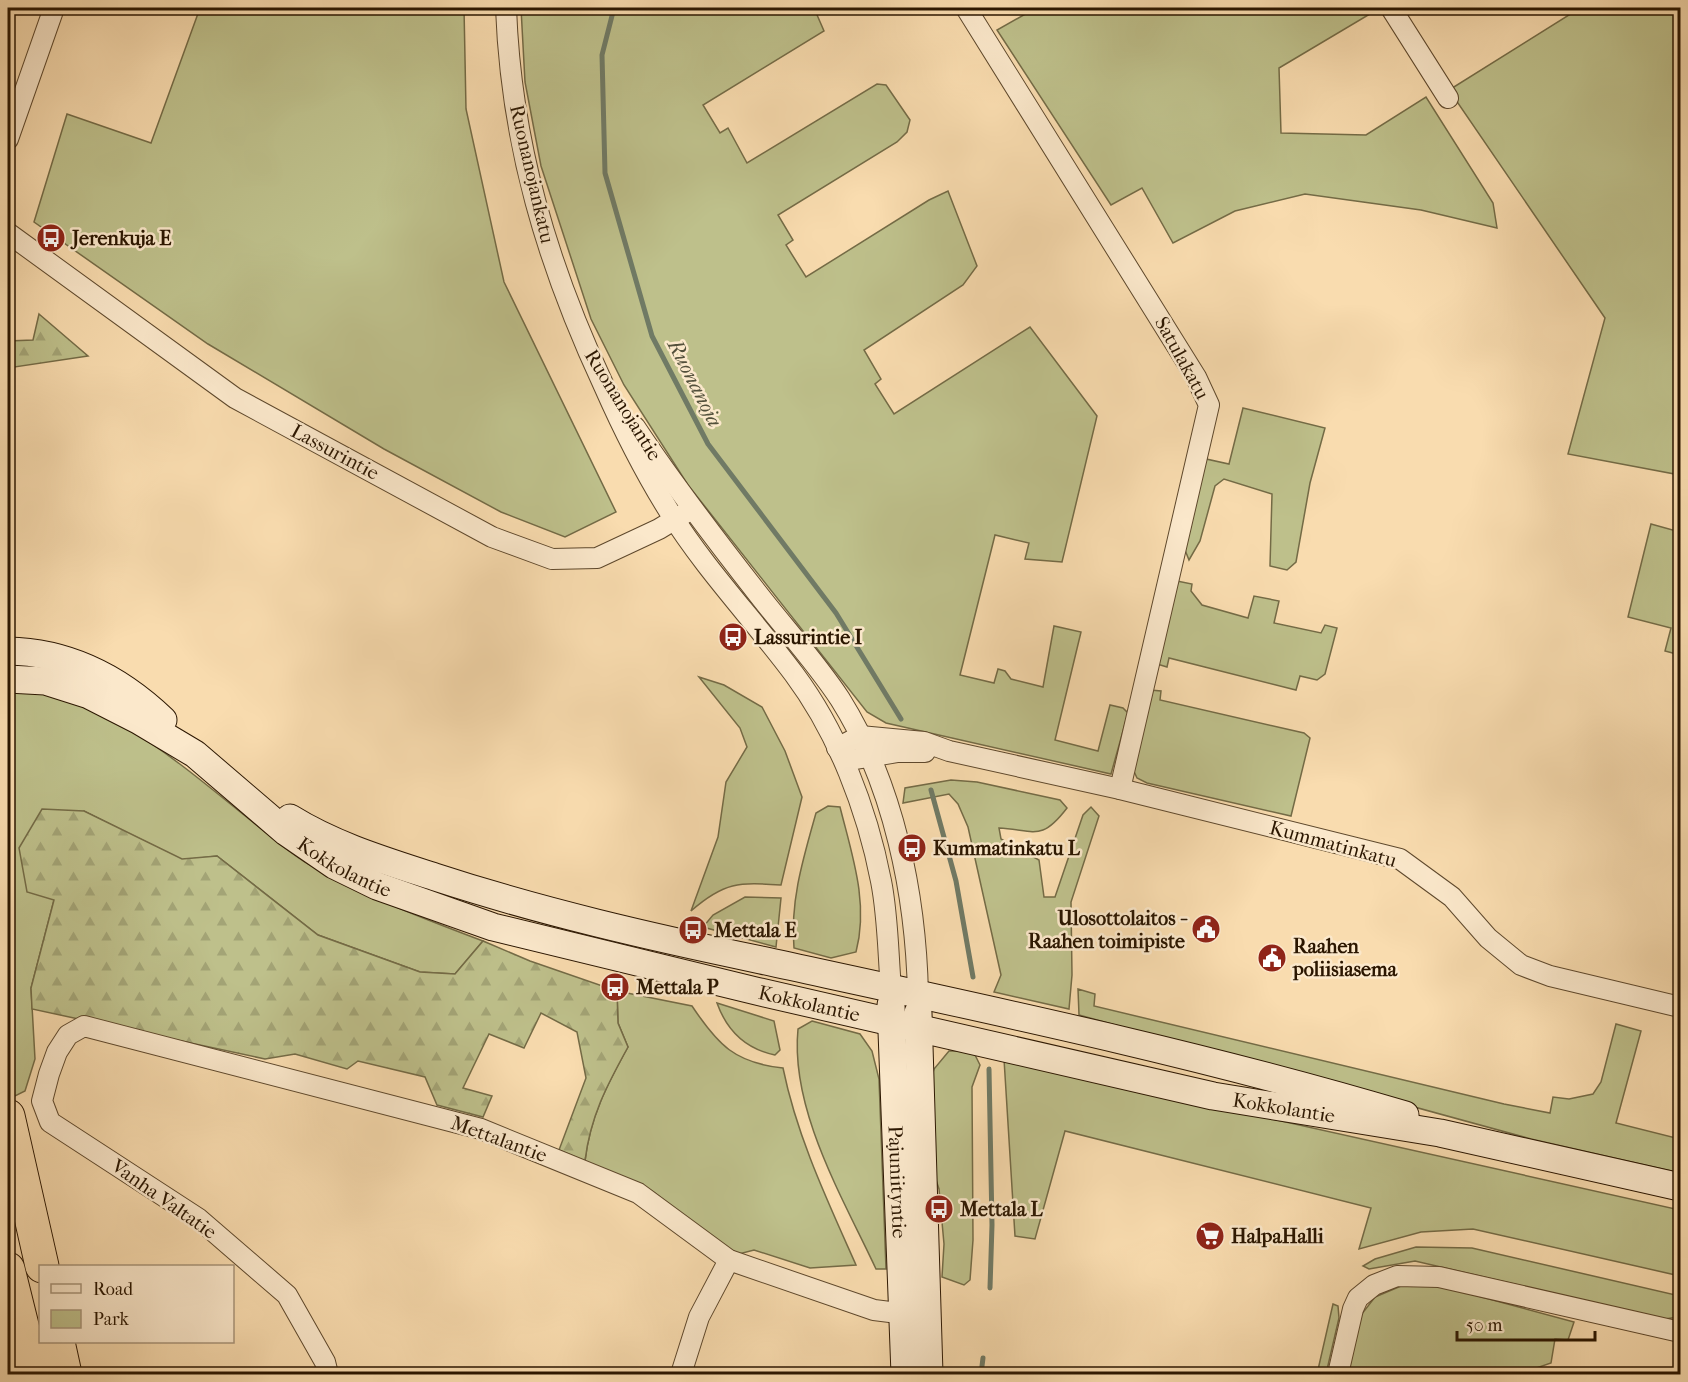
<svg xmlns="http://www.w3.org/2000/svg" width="1688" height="1382" viewBox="0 0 1688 1382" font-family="'IM FELL French Canon',serif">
	<defs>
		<pattern id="forest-firs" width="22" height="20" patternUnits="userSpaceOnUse" patternTransform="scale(1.5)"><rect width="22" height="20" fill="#bec08b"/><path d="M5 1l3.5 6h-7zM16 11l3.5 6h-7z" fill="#a3a476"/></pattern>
	</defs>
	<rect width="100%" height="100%" fill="#f9dcaf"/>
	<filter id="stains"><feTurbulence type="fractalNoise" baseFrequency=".00333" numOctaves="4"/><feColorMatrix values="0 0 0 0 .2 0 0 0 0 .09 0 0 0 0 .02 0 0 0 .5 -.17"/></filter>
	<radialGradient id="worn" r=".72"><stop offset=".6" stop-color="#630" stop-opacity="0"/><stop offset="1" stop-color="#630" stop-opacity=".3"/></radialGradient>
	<g fill="#bec08b" stroke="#746b46" stroke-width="1.5">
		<polygon points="200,8 464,8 466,109 504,282 616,512 565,537 501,512 384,449 208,344 34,222 67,114 151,143"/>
		<polygon points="521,8 814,8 824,31 703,105 720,133 728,128 747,163 877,84 886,85 910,120 907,132 897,142 778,215 793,240 786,245 806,277 929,200 948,191 977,266 963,285 864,350 881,379 875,384 894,414 1030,327 1097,416 1062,562 1025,559 1029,543 995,535 960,675 994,683 998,669 1005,671 1011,679 1043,687 1054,626 1081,632 1055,740 1098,751 1110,705 1123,708 1128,713 1111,774 886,723 867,712 688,485 624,385 591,319 541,166 525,82"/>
		<polygon points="1036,8 1373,8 1375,11 1279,68 1281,133 1366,135 1426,97 1493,203 1497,228 1421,210 1305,194 1235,211 1173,243 1142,188 1111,205 997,30"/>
		<polygon points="1580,8 1680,8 1680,475 1568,454 1605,318 1449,90"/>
		<polygon points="1243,408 1325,428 1310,483 1296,562 1287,570 1270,566 1272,494 1224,479 1215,486 1200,541 1189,560 1183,545 1206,459 1229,464"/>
		<polygon points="1651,524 1680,532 1680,655 1665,651 1671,628 1628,617"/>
		<polygon points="1177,581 1192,584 1191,591 1202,605 1248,618 1254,596 1279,601 1274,623 1321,633 1325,625 1337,628 1325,674 1317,680 1300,676 1296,690 1169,658 1167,667 1157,664"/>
		<path d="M699 677 724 685 762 707 785 751 802 797 781 885C739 882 724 882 691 911L718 837 726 782 747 747 740 728Z"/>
		<path d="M8 689C106 695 181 765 254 823 271 836 287 851 305 862 361 895 422 918 483 941L455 974 420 972 318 935 217 856 182 860 84 811 54 900 31 988 35 1059 25 1091 13 1097 8 1072Z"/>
		<polygon points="1150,690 1161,691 1160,700 1304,733 1310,738 1291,816 1147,783 1137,778 1132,767"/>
		<path d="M951 780 977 782 1060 800 1067 808C1041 842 1035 830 999 828L1001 839 1039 860 1044 897H1055L1083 815 1091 807 1099 816 1071 902 1072 975 1069 1009 994 992 1001 975 968 827 958 804 949 794 903 803 905 788Z"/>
		<path d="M828 806 840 807C852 855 869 903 856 952L831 958 794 948C790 901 803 859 816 813Z"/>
		<polygon points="745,897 781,898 776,947 703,927 713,915"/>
		<polygon points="1078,989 1095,994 1094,1006 1504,1104 1550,1113 1553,1097 1569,1099 1593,1094 1601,1082 1616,1024 1641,1031 1616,1123 1680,1139 1680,1173 1531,1139 1079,1015"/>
		<path d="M617 991 692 1006C718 1045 735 1063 783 1068 797 1137 828 1202 856 1265L810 1268 754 1250 735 1255 652 1191 585 1161C590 1117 607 1085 628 1047L618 1023Z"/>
		<path d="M717 1003 774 1021 780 1050 775 1055C746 1049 727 1031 717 1003Z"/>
		<path d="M812 1021 860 1034 872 1051 879 1079 886 1269H876C843 1198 790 1110 798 1029Z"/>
		<polygon points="949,1051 973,1051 980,1065 972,1087 973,1240 970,1280 964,1285 942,1277 944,1244 939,1189 932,1168 928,1090 934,1069"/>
		<polygon points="1004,1059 1680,1210 1680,1276 1473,1229 1421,1232 1359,1249 1371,1208 1065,1131 1035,1239 1015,1236"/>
		<polygon points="1416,1247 1472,1248 1680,1296 1678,1317 1665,1319 1415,1261 1369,1269 1363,1266 1375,1259"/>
		<polygon points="1401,1286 1441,1286 1574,1322 1568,1340 1555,1339 1551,1363 1519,1374 1348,1374 1361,1315 1375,1297"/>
		<polygon points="1333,1304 1338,1306 1339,1318 1326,1374 1317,1374"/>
	</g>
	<g fill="url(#forest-firs)" stroke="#746b46" stroke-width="1.5">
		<polygon points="39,314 88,356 8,368 8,341 33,340"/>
		<path d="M42 809 84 811 182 859 217 856 318 935 420 972 455 974 483 941 530 961 617 991 618 1023 628 1047C607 1085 590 1117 585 1161L559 1150 586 1078 577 1032 541 1013 524 1048 489 1034 463 1088 492 1096 483 1117 437 1105 425 1077 358 1061 347 1069 295 1054 265 1059 32 1009 31 988 54 900 27 892 19 848Z"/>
	</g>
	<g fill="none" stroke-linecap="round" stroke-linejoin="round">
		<g stroke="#707a65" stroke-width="5">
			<polyline points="614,8 602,55 605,173 652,336 708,444 836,613 901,719"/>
			<polyline points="931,790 956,881 973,977"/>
			<polyline points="989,1069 992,1225 990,1288"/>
			<polyline points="981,1374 983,1358"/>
		</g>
		<g stroke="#5e482c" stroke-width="22">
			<g id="street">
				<path d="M506 8C511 143 547 264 604 386 623 429 644 471 669 511 705 569 753 619 794 674 838 733 867 809 881 881 888 916 888 953 891 989"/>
				<polyline points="966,8 1196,377 1209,405 1120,789"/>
				<polyline points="1391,8 1448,98"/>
				<polyline points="8,139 54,8"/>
				<polyline points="8,233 235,398 492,537 552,559 597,558 659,529 692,509"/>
				<path d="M635 427C675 487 718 543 762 599 788 632 817 664 840 699 894 785 916 895 918 995"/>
				<polyline points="837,748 860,736 924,742 949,751 1120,789 1400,859 1452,897 1488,938 1521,965 1550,976 1680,1007"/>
				<polyline points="856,759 898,752 925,752"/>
				<polyline points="328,1374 325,1362 287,1295 199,1219 50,1122 42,1101 49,1074 57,1052 68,1035 84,1026 481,1129 638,1193 729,1260 874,1310 914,1315"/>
				<polyline points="681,1374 699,1317 729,1260"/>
				<polyline points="1338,1374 1353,1309 1358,1298 1374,1285 1397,1276 1439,1277 1680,1332"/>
			</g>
		</g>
		<g stroke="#2b1600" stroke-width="29">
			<g id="secondary">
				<path d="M8 651C68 652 120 679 163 720"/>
				<path id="s1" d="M8 679 45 681 89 695 138 720 195 754 286 832 334 865 377 886 493 927 756 991 1213 1096 1440 1133 1680 1187"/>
				<path d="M290 818C335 846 386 861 435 877 542 912 651 937 761 960 977 1007 1194 1052 1405 1115"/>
				<path id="s2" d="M891 1005 905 1374"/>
				<polyline points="918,1013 929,1374"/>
			</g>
		</g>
		<g stroke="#2b1600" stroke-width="35">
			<g id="highway">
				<polyline points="8,1116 42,1266"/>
				<polyline points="8,1269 34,1374"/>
				<polyline points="58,1342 65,1374"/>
			</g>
		</g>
		<use href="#street" stroke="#fbe8cb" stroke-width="20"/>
		<use href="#secondary" stroke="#fbe8cb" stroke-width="27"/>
		<use href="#highway" stroke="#f9dcaf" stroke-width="33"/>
	</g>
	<defs>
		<g id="bus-disc" transform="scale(1.5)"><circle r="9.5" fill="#8f2418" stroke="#fbe8cb"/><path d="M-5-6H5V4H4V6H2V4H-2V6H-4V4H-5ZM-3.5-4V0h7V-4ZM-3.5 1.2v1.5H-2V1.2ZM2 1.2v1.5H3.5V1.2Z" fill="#fff"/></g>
		<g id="civic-disc" transform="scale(1.5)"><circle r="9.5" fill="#8f2418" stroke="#fbe8cb"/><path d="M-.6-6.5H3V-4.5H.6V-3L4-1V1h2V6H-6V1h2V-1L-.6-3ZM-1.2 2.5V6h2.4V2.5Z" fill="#fff"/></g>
		<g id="supermarket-disc" transform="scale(1.5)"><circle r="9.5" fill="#8f2418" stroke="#fbe8cb"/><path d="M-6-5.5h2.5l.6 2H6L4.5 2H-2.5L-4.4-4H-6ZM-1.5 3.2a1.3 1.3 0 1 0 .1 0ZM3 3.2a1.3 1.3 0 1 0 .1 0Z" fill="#fff"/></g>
	</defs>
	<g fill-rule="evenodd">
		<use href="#bus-disc" x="51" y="238"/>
		<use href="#bus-disc" x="733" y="637"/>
		<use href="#bus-disc" x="912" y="848"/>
		<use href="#civic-disc" x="1206" y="929"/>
		<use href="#bus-disc" x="693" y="930"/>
		<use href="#civic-disc" x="1272" y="958"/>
		<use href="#bus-disc" x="615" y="987"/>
		<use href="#bus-disc" x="939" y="1209"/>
		<use href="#supermarket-disc" x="1210" y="1236"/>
	</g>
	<g text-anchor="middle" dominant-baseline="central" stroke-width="5" stroke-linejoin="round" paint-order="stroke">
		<g font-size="20" fill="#2b1600" stroke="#fbe8cb">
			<text transform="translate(532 174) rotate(77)">Ruonanojankatu</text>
			<text transform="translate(1182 358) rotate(61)">Satulakatu</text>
			<text transform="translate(623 405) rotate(58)">Ruonanojantie</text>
			<text transform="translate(335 452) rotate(28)">Lassurintie</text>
			<text transform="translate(1333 844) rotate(15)">Kummatinkatu</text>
			<text stroke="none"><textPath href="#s1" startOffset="393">Kokkolantie</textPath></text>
			<text stroke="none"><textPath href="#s1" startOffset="879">Kokkolantie</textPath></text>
			<text stroke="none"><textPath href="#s1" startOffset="1365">Kokkolantie</textPath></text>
			<text transform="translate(499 1139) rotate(20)">Mettalantie</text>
			<text stroke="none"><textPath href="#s2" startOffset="177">Pajuniityntie</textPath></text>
			<text transform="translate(164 1199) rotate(35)">Vanha Valtatie</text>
		</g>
		<g font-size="20" font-weight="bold" fill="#2b1600" stroke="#fbe8cb" text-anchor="start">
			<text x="72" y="238">Jerenkuja E</text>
			<text x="754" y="637">Lassurintie I</text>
			<text x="933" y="848">Kummatinkatu L</text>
			<text x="1185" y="918" text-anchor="end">Ulosottolaitos -<tspan x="1185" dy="23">Raahen toimipiste</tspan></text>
			<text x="714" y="930">Mettala E</text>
			<text x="1293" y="946">Raahen<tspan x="1293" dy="23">poliisiasema</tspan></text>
			<text x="636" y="987">Mettala P</text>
			<text x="960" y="1209">Mettala L</text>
			<text x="1231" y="1236">HalpaHalli</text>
		</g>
		<g font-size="21" font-style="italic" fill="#53503b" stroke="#fbe8cb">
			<text transform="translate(695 383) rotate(63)">Ruonanoja</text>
		</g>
	</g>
	<rect width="1688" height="1382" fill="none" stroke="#f9dcaf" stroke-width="30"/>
	<rect x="9" y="9" width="1670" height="1364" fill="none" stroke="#2b1600" stroke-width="3"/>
	<rect x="15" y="15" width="1658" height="1352" fill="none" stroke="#2b1600" stroke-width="1.5"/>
	<rect x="39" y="1265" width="195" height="78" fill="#fbe8cb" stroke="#a8947a" stroke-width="1.5"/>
	<rect x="51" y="1284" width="30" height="9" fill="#fbe8cb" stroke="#a8947a" stroke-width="1.5"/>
	<text x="93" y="1295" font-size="18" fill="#2b1600">Road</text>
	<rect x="51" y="1310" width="30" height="18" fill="#bec08b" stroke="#a8947a" stroke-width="1.5"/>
	<text x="93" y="1325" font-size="18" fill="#2b1600">Park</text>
	<path d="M1457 1331v9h138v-9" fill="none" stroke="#2b1600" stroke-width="3"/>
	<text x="1466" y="1331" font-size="18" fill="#2b1600" stroke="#fbe8cb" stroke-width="4.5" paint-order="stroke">50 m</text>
	<rect width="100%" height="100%" filter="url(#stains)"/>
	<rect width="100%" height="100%" fill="url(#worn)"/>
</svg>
